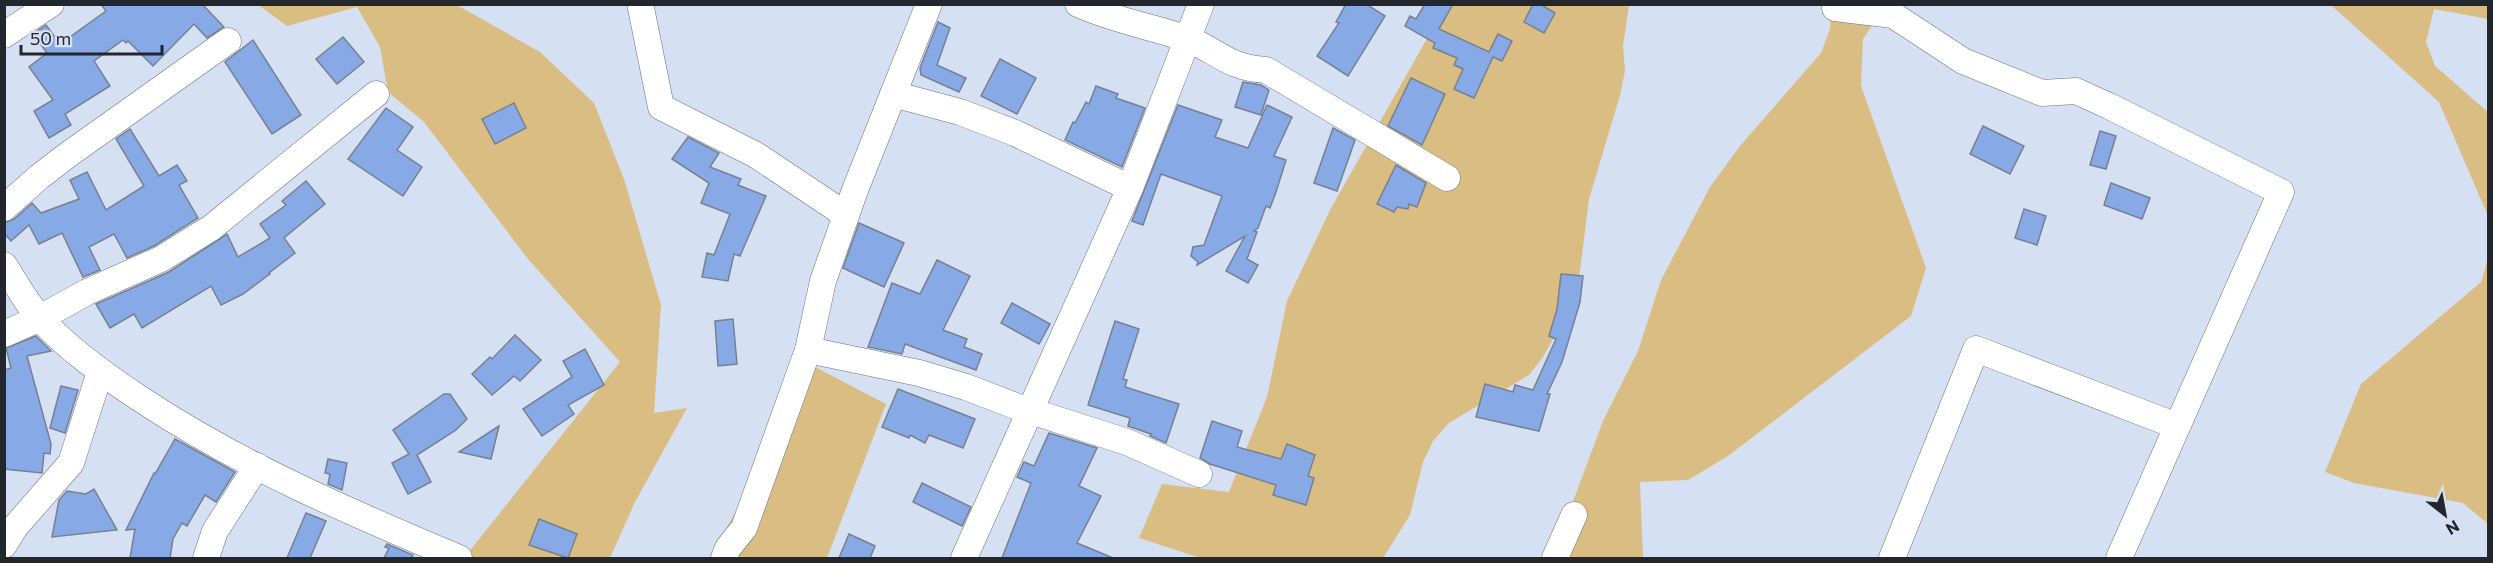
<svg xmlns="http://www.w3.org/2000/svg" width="2493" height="563" viewBox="0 0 2493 563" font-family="Commissioner,sans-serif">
	<rect width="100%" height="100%" fill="#d6e0f3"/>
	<g fill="#dabd82">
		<polygon points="257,4 457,5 540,52 594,103 625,182 661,305 654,413 687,408 635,502 610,558 464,558 620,362 528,259 424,122 388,92 380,47 357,7 287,26"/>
		<polygon points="1446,5 1629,5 1623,46 1625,71 1620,95 1589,199 1580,271 1566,316 1543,357 1529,375 1449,423 1433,441 1423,462 1410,515 1383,558 1200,558 1139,538 1162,484 1229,492 1267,397 1287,301 1330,210"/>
		<polygon points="1831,5 1886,5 1863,39 1861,86 1926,268 1911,316 1728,456 1688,480 1640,482 1643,558 1552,558 1603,421 1638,351 1661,280 1710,187 1740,146 1821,53 1830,29"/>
		<polygon points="2237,5 2488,5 2488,19 2434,9 2426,42 2435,66 2488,112 2488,216 2439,102 2332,6"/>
		<polygon points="2488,259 2488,524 2463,503 2354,483 2325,472 2361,384 2481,282"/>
		<polygon points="815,367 886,404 827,558 710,558"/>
	</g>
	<g fill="#87a9e6" stroke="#778091" stroke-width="1.5">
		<polygon points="101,4 202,4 224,27 207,38 194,24 153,66 128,41 126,43 123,40 94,61 110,86 65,114 71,125 49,138 34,111 53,100 29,67 47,53 33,34 46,25 60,44 106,11"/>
		<polygon points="1346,4 1366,4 1385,16 1348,76 1317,56 1339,23 1336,22"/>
		<polygon points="1425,4 1453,4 1439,29 1489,52 1498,34 1512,41 1502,61 1493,57 1474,98 1454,89 1463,69 1454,65 1457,58 1433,48 1435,43 1405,26 1410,16 1416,19"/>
		<polygon points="1533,4 1540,4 1555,13 1544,33 1524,22"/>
		<polygon points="938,22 950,28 937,65 966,78 959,92 921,75 920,68"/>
		<polygon points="343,37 364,62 337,84 316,59"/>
		<polygon points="253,40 301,115 272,134 225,62"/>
		<polygon points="1000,59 1036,78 1017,114 981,96"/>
		<polygon points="1411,78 1445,94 1422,145 1388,126"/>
		<polygon points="1243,82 1261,85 1269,90 1261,115 1235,107"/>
		<polygon points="1096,86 1118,94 1116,98 1145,108 1122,167 1065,140 1073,122 1075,123 1086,102 1089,104"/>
		<polygon points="514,103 526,128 495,144 482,119"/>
		<polygon points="1178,105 1222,120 1215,137 1248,148 1267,105 1292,117 1274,156 1286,160 1276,192 1270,208 1266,206 1258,228 1254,231 1257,232 1247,259 1258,265 1248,283 1226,271 1245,236 1197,265 1198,262 1191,256 1193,247 1204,245 1222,196 1161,174 1143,225 1132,221"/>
		<polygon points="386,108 413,127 397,150 422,167 403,196 348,159"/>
		<polygon points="1983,126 2024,146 2010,174 1970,154"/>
		<polygon points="1333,128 1355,140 1337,191 1314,183"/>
		<polygon points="130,129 159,176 177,165 187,181 179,185 198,218 154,246 127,258 114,234 89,247 100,270 83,277 62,233 39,244 29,225 11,241 4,233 4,223 14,219 32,203 41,213 79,199 70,180 87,172 106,210 144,186 116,139"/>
		<polygon points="2100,131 2116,136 2106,169 2090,165"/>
		<polygon points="688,137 719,153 710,167 741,179 738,185 766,196 740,256 734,254 728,281 702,277 707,253 714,255 730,214 701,203 709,183 672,159"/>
		<polygon points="1396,165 1426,183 1417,207 1409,204 1408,209 1397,207 1394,212 1377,204"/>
		<polygon points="306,181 325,204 284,238 295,253 269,273 270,274 243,294 221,305 211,286 142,328 134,314 110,328 96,304 169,272 227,234 238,257 270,238 260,224 286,205 282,201"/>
		<polygon points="2111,183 2150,198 2142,219 2104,205"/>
		<polygon points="2024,209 2046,216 2037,245 2015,238"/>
		<polygon points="859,223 904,243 884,287 843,268"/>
		<polygon points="937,260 970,276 943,330 967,339 964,347 982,354 976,370 905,344 902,354 868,347 892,283 920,294"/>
		<polygon points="1561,274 1583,276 1580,302 1562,362 1547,394 1550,394 1539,431 1476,417 1485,384 1513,392 1515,385 1533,390 1556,339 1549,336 1557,309"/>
		<polygon points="1012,303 1050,324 1039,344 1001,323"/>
		<polygon points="733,319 737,364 718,366 715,321"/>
		<polygon points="1115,321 1139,329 1123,379 1127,380 1125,387 1179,404 1166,443 1150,436 1151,434 1128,426 1130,418 1088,405"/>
		<polygon points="515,335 541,360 520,381 514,376 492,395 472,374 490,357 492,359"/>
		<polygon points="36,336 51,351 27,356 51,444 50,454 44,453 42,473 4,469 4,370 11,368 6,348"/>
		<polygon points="585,349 604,385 568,405 574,414 542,436 523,409 572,377 563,361"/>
		<polygon points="61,386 78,390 65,433 50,428"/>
		<polygon points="898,389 975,419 963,448 929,435 925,443 910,435 909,438 882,427"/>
		<polygon points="444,394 450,394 467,419 456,430 417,455 431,482 408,494 392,463 409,454 393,430"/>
		<polygon points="1212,421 1242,431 1237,447 1281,459 1287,444 1315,455 1308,476 1314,478 1306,505 1273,495 1276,485 1210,464 1200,458"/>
		<polygon points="499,426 491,459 459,452"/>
		<polygon points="1049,433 1097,448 1079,486 1101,496 1077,543 1113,558 1002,558 1031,483 1017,477 1024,462 1034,466"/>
		<polygon points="175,439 235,472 216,502 205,495 187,526 182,523 173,539 170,558 130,558 135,529 126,530 154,473 155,474"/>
		<polygon points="328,459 347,463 342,490 328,484 330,474 325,473"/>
		<polygon points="922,483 971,507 962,526 913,502"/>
		<polygon points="94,489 117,530 52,537 59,500 67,491 86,494"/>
		<polygon points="306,513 326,521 310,558 287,558"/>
		<polygon points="539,519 577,534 568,558 529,545"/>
		<polygon points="849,534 875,546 870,558 839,558"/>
		<polygon points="387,544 413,555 411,558 384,558 389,548 385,547"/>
	</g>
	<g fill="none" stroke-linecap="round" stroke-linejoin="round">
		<g stroke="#697283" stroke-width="27">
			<g id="minor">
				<path d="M1078 4C1113 20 1149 26 1185 38 1217 50 1227 68 1266 70L1447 178"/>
				<polyline points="641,8 661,107 756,155 846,215"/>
				<polyline points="1835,8 1893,15 1963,61 2042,93 2076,91 2109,106 2281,192 2119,558"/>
				<polyline points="4,35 51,4"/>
				<polyline points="893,94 960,112 1015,133 1130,188"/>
				<polyline points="4,208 39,177 69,154 228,41"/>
				<path d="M4 265C16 283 26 303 40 318 66 348 106 376 139 398 238 464 349 512 459 558"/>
				<polyline points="4,334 40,318 87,292 161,259 211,228 376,94"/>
				<polyline points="808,350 919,373 966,387 1018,407 1127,442 1199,474"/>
				<polyline points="4,545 15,527 71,463 100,372"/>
				<polyline points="206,558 215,531 257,466"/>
				<polyline points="724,558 728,548 744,528 808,350 823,281 855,190 929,4"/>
				<polyline points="964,558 1130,188 1201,4"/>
				<polyline points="1555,558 1574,515"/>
				<polyline points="1892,558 1976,349 2177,426"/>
			</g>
		</g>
		<use href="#minor" stroke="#fff" stroke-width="26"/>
	</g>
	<rect width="2493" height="563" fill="none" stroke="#22262d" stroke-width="12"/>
	<g transform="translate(2445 515) rotate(149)" stroke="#d6e0f3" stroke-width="4.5" paint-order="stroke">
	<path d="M0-4.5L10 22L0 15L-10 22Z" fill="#22262d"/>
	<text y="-9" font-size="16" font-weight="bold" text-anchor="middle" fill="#22262d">N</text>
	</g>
	<path d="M21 45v9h141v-9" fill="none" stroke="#22262d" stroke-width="3"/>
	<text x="30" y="45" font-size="18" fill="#22262d" stroke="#d6e0f3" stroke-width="4.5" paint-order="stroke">50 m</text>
</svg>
